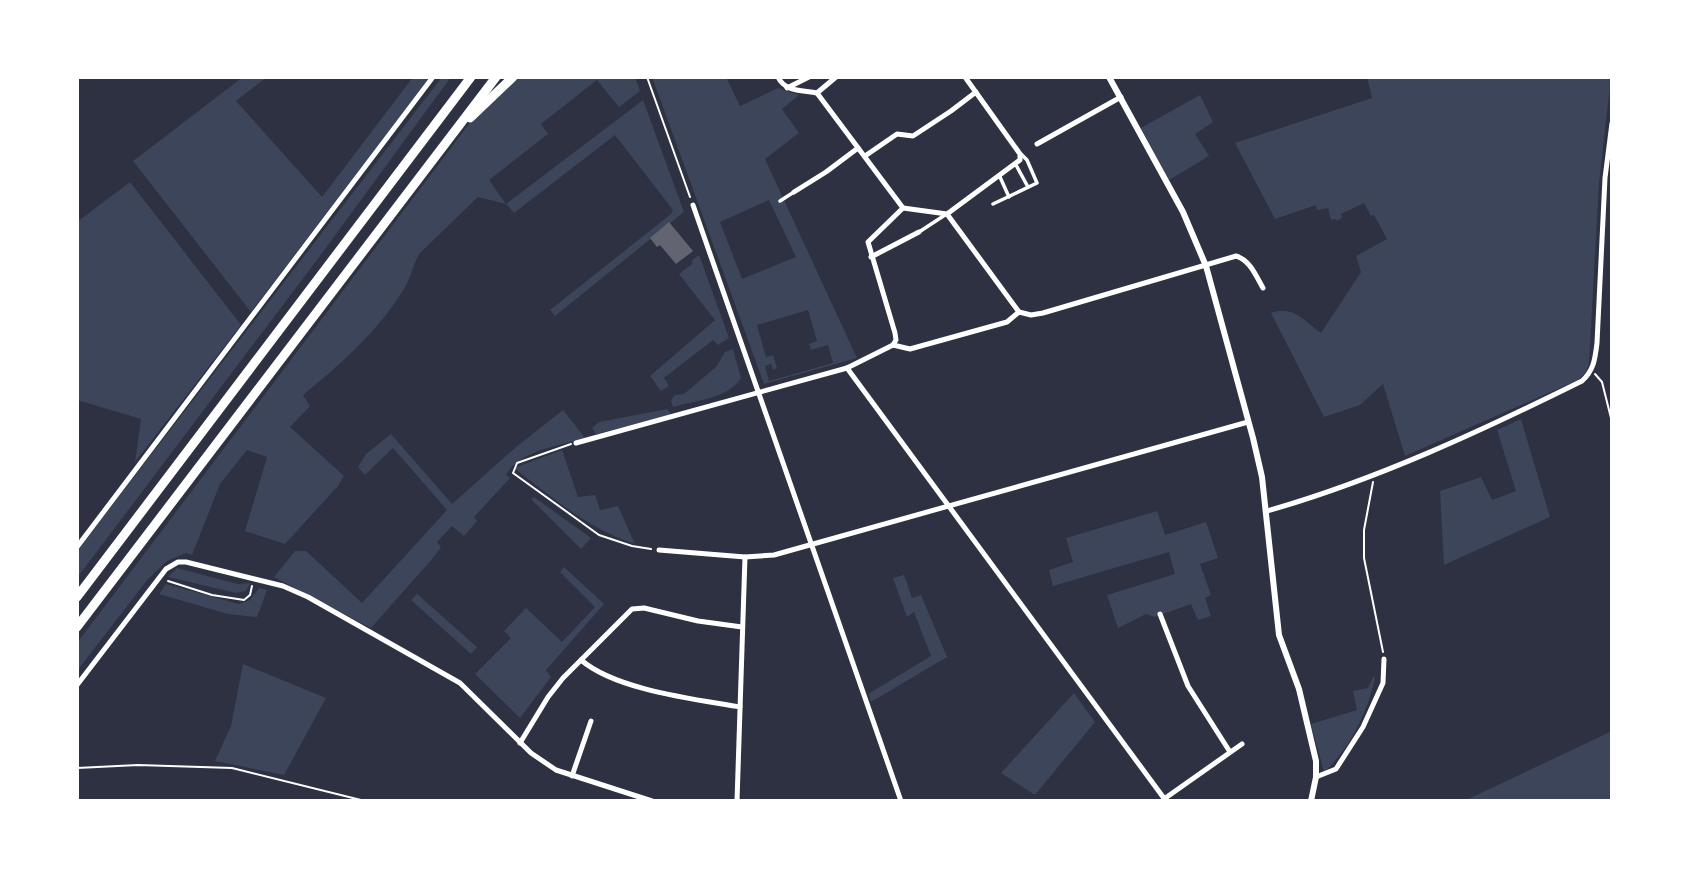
<svg xmlns="http://www.w3.org/2000/svg" width="1689" height="878" viewBox="0 0 1689 878" font-family="'Times New Roman',serif">
	<rect width="100%" height="100%" fill="#2d3142"/>
	<g fill="#3c4559" fill-rule="evenodd">
		<polygon points="243,77 267,77 236,101 322,197 413,77 430,77 251,312 133,161"/>
		<polygon points="442,77 451,77 320,256 77,578 77,551"/>
		<path d="M509 77H635L640 91 619 107 597 80 541 124 548 134 489 180 506 204 643 100 684 212 555 316 550 310 671 214 673 210 615 135 514 213 506 204 478 197 420 253C412 265 411 280 402 292 377 332 340 365 303 395L310 406 290 427 344 476 338 486 285 544 245 531 267 457 247 450 220 484 192 555 186 553 167 561 148 579 77 671V643L475 116Z"/>
		<path d="M652 77H726L740 106 778 88 799 95 782 109 799 133 765 159 857 358 764 384ZM769 200 796 257 742 279 720 222ZM808 310 817 341 809 344 811 350 828 345 833 363 769 381 765 366 771 364 773 370 777 368 773 355 766 357 757 325Z"/>
		<path d="M1367 77H1611L1599 184 1589 363 1586 372 1578 380 1405 456 1383 384 1360 405 1324 417 1271 313C1293 305 1304 321 1321 333L1361 272 1356 256 1387 239 1374 215 1371 216 1364 203 1341 214 1342 218 1337 221 1335 219 1331 220 1328 208 1317 210 1316 205 1275 219 1235 143 1372 98Z"/>
		<polygon points="1200,95 1213,122 1195,134 1209,156 1169,180 1141,128"/>
		<polygon points="130,182 241,325 135,462 141,419 77,400 77,222"/>
		<polygon points="699,255 729,338 718,345 713,340 664,378 669,386 661,391 650,376 715,320 679,274 692,264 692,260"/>
		<path d="M733 349 741 378C729 398 694 401 673 407L671 400 675 395 684 394 716 367 725 352Z"/>
		<polygon points="667,409 672,415 596,434 592,428 599,422"/>
		<path d="M563 410 585 438C559 446 520 450 506 475L510 478 474 517 477 521 464 536 452 526 437 542 441 547 433 558 371 628 274 577 295 551H306L362 603 447 510 393 448 365 475 358 467 366 454 391 434 452 504 516 447Z"/>
		<polygon points="1521,419 1550,517 1444,565 1440,491 1481,477 1492,500 1516,491 1497,430"/>
		<path d="M562 450 578 497 595 495 600 510 618 506 635 544C588 529 552 497 514 468Z"/>
		<polygon points="534,497 591,538 581,549 531,499"/>
		<polygon points="1157,511 1165,535 1206,522 1218,558 1200,564 1211,595 1205,598 1211,616 1198,620 1191,604 1155,617 1146,614 1118,628 1107,595 1175,574 1169,552 1053,586 1049,570 1073,562 1066,538"/>
		<polygon points="564,567 604,604 546,670 551,677 520,718 475,674 511,638 504,631 526,608 562,642 595,607 560,572"/>
		<polygon points="177,568 238,584 250,583 246,591 236,593 168,577"/>
		<polygon points="904,575 912,598 921,595 947,657 871,702 868,694 931,656 914,612 907,617 893,578"/>
		<polygon points="166,584 239,604 250,600 259,588 267,590 257,617 228,614 159,594"/>
		<polygon points="417,594 477,647 471,654 411,600"/>
		<polygon points="243,664 326,698 284,775 215,761 231,726"/>
		<path d="M1373 677 1375 678C1368 711 1350 749 1324 772L1311 724 1357 710 1353 691 1368 688Z"/>
		<polygon points="1074,693 1095,722 1035,795 1001,773"/>
		<polygon points="1612,731 1612,801 1464,801"/>
	</g>
	<polygon fill="#626471" points="669,222 693,251 676,264 660,245 657,247 650,238"/>
	<g fill="none" stroke-linecap="round" stroke-linejoin="round">
		<g stroke="#fff" stroke-width="2">
			<polyline points="647,77 690,197"/>
			<polyline points="1595,374 1602,382 1612,422"/>
			<polyline points="571,444 517,463 513,473 599,535 632,546 651,549"/>
			<polyline points="1373,482 1364,530 1364,558 1383,652"/>
			<polyline points="168,581 212,595 244,600 250,595 252,586"/>
			<polyline points="77,768 138,765 232,768 365,801"/>
		</g>
		<g stroke="#fff" stroke-width="3.5">
			<polyline points="1016,165 1028,187"/>
			<polyline points="1000,177 1009,197"/>
			<polyline points="780,201 794,192"/>
			<polyline points="993,204 1037,183 1027,160 1021,154"/>
			<polyline points="919,232 945,215"/>
		</g>
		<g stroke="#fff" stroke-width="5">
			<path d="M778 77C785 92 802 90 817 93"/>
			<polyline points="836,77 817,93 903,208"/>
			<polyline points="787,88 809,77"/>
			<polyline points="1037,144 1121,97"/>
			<polyline points="865,156 897,134 913,136 951,111 976,92"/>
			<polyline points="794,192 826,172 858,148"/>
			<polyline points="693,205 901,801"/>
			<polyline points="947,214 1020,160 1020,154 965,77"/>
			<polyline points="871,257 919,232"/>
			<polyline points="893,345 896,340 895,333 868,242 903,208 947,214 1019,312"/>
			<polyline points="847,368 1166,801"/>
			<path d="M576 443 847 368 893 345 910 349 1007 322 1019 312 1031 315 1043 313 1236 256C1250 260 1256 276 1263 288"/>
			<path d="M1267 511C1376 480 1481 431 1582 381 1594 370 1595 359 1597 343L1605 178 1612 123"/>
			<polyline points="77,547 433,77"/>
			<polyline points="659,550 745,557 774,555 1248,422"/>
			<polyline points="1160,614 1188,686 1230,752"/>
			<path d="M581 660C616 690 694 699 740 707"/>
			<polyline points="77,685 166,569 178,562 186,562 283,586 308,597 460,683 531,753 556,770 652,801"/>
			<polyline points="520,743 548,697 563,678 632,609 644,608 698,621 742,627"/>
			<polyline points="572,776 591,721"/>
			<polyline points="1316,777 1336,769 1363,727 1383,683 1384,659"/>
			<polyline points="1164,799 1242,744"/>
			<polyline points="737,801 745,557"/>
		</g>
		<polyline stroke="#fff" stroke-width="6" points="1109,77 1183,212 1206,266 1253,438 1262,477 1279,635 1299,689 1316,761 1316,777 1311,801"/>
		<g stroke="#fff" stroke-width="9">
			<polyline points="470,118 513,77"/>
			<polyline points="77,597 471,77"/>
			<polyline points="77,627 496,77"/>
		</g>
	</g>
	<rect width="1689" height="878" fill="none" stroke="#ffffff" stroke-width="158"/>
</svg>
